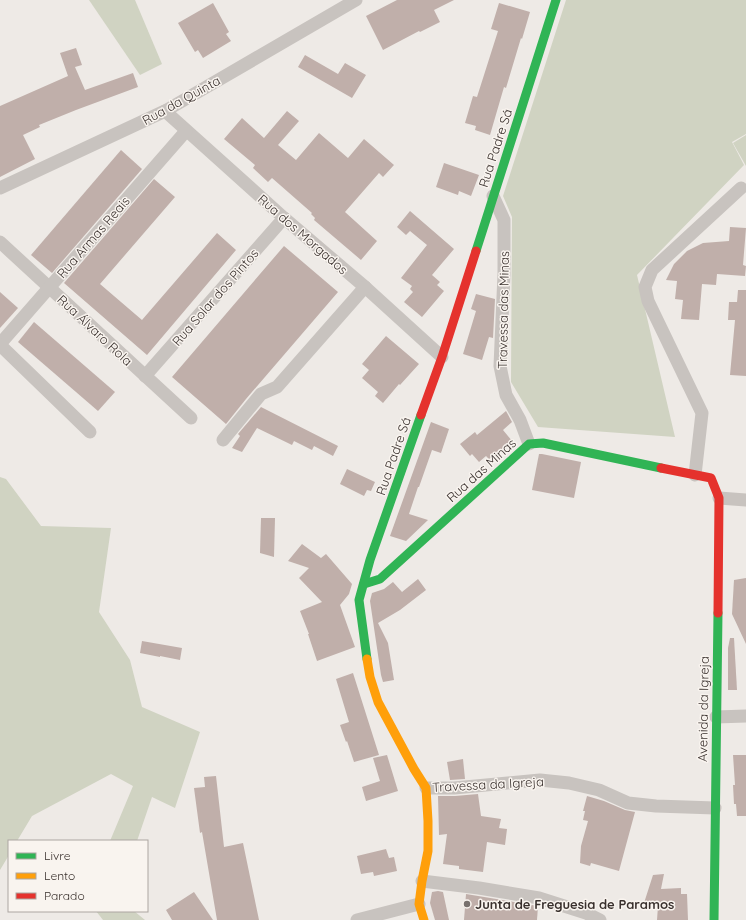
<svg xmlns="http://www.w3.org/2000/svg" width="746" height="920" viewBox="0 0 746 920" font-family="Quicksand,sans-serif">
	<rect width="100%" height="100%" fill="#eeeae6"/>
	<g fill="#d0d3c2">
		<polygon points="89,0 135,0 162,64 140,75"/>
		<polygon points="566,0 746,0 746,134 732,142 744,165 637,275 675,437 538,427 511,382 512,217 503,196"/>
		<polygon points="746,135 746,166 733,143"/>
		<polygon points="0,477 6,479 41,526 111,528 99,612 130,660 142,707 200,732 175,808 152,797 137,841 110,841 133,786 111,774 32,816 17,841 9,841 9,855 0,870"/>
		<polygon points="96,911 134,911 145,920 103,920"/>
	</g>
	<g fill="#c0afaa">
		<polygon points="397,0 454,0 434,10 440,22 420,32 419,31 383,50 366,16"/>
		<polygon points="213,3 229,32 226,34 231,41 203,58 198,50 195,52 178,23"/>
		<polygon points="499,3 530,12 522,39 521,38 506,88 504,87 490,135 475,130 476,126 465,123 473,96 477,97 498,31 491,29"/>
		<polygon points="76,48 82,65 75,67 85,90 133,73 138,87 76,110 39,125 40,127 23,135 35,159 0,177 0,106 68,76 60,53"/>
		<polygon points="305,55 338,74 345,63 366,75 352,98 298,67"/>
		<polygon points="287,111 299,121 278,145 296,160 319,133 348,158 364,139 394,165 383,177 379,173 345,212 377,241 361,260 314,220 315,218 311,214 312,213 272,178 268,182 253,168 255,165 224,139 242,118 264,138"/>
		<polygon points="121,150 142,169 52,273 31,255"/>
		<polygon points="444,163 479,175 471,196 459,191 458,195 436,187"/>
		<polygon points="154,179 175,197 100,284 142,320 217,233 236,250 147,355 64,283"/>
		<polygon points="410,211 454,249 432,275 440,282 437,285 444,291 422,317 404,302 413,292 410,289 412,286 401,278 427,245 410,231 406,235 397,227"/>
		<polygon points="730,227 746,228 743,265 746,266 745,276 717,274 716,285 702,284 699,320 681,319 683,300 675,299 677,281 666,280 674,264 687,251 703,243 729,241"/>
		<polygon points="284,246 338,292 246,399 226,424 172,377"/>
		<polygon points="738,290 746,290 746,376 730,375 735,320 728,320 729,302 737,302"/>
		<polygon points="0,292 18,308 0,328"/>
		<polygon points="476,294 495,299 493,338 489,337 482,360 463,354 476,311 471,309"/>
		<polygon points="34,322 115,392 98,411 18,342"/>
		<polygon points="386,336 419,364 400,385 399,384 383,403 375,396 378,392 362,378 369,370 362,364"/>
		<polygon points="261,407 338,446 333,456 314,446 312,450 294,441 292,445 257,428 242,452 232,448 240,436 238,434"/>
		<polygon points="506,411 512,422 503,430 512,441 489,459 486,456 479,462 472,454 470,456 460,444 475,432 477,435"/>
		<polygon points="431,422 449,429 441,453 432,450 419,487 418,487 409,514 428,520 406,541 390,536"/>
		<polygon points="539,454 542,454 581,462 574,498 532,490"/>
		<polygon points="347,469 375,482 371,491 367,490 364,496 340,484"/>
		<polygon points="261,518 275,518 274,557 260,553"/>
		<polygon points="302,544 321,558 326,554 352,584 349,594 340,605 355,647 317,661 308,634 309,634 300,611 322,602 299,578 309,568 288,561"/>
		<polygon points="746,578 746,644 732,614 734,580"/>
		<polygon points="418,579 426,590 400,610 378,623 388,643 394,680 383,682 381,675 370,601 372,593 384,589 393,582 402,592"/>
		<polygon points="730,638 734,638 737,690 728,690 728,648"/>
		<polygon points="142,641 182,648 180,660 160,656 160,657 140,653"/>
		<polygon points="353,673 379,755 354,762 347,741 346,742 340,725 349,722 336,679"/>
		<polygon points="387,755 398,791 366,801 362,787 380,781 373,758"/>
		<polygon points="733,755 746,755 746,816 737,816 736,804 734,804 733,785 735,785"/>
		<polygon points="463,759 465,779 450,780 447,762"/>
		<polygon points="216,776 224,847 243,843 259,920 217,920 202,832 200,833 194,788 205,787 204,777"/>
		<polygon points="478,794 481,816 501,819 499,828 507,829 505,845 487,842 483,872 459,869 459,866 443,864 447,834 439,835 438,796 455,796"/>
		<polygon points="587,796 604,801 625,810 635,812 619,871 591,863 590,866 580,863 581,846 588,821 583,820 585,811 583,811"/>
		<polygon points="386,849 389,858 394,857 397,871 374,876 373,872 361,874 357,856"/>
		<polygon points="664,874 661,889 681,888 681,894 687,894 688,920 657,920 658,906 644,903 653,875"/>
		<polygon points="438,891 443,892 449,920 435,920 430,903 432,892"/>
		<polygon points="194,892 213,920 172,920 166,910"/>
		<polygon points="466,894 538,906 537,920 464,920"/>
	</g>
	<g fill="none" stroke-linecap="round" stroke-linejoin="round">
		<g stroke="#c8c3bf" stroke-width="13">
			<polyline points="165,111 284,218 365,287 442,357"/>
			<polyline points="0,188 165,111 356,0"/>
			<polyline points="493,196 504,220 504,274 500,366 506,395 520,420 529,444"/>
			<polyline points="0,242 191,418"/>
			<polyline points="0,344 186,131"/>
			<polyline points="0,345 90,432"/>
			<polyline points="145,376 284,218"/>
			<polyline points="223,440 261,394 277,387 365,287"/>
			<polyline points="695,475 702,413 648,301 645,287 652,270 741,188"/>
			<polyline points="719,498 746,500"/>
			<polyline points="716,717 746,716"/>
			<polyline points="426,788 454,788 540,780 569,783 599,790 628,803 656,806 715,808"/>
			<polyline points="422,881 479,888 539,898 586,913 600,920"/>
			<polyline points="357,920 419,904"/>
		</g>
		<g stroke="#30b455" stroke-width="9">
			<polyline points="476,251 556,0"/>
			<polyline points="364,584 380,579 529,444 543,443 661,468"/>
			<polyline points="367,659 359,600 370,560 421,415"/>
			<polyline points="714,920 718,613"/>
		</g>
		<polyline stroke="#ff9f0a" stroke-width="9" points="367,659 370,677 378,702 414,769 426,788 428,821 428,851 422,881 419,904 424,920"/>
		<g stroke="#e5322d" stroke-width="9">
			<polyline points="421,415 442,357 476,251"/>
			<polyline points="661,468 711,478 719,498 718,613"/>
		</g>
	</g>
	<circle fill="#78716e" stroke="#f9f4ef" stroke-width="1.5" cx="467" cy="904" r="4"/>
	<g text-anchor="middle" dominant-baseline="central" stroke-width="3" stroke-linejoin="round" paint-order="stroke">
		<g font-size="13" fill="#39302d" stroke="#f9f4ef">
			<text transform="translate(181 100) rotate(-29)">Rua da Quinta</text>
			<text transform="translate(495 148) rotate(-72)">Rua Padre Sá</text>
			<text transform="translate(303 234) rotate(41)">Rua dos Morgados</text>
			<text transform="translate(93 237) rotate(-49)">Rua Armas Reais</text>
			<text transform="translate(215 297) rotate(-49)">Rua Solar dos Pintos</text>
			<text transform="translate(503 310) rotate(-89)">Travessa das Minas</text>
			<text transform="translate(95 330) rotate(43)">Rua Álvaro Rola</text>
			<text transform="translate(393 456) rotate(-71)">Rua Padre Sá</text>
			<text transform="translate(481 470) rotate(-42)">Rua das Minas</text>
			<text transform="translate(703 709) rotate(-89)">Avenida da Igreja</text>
			<text transform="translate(488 784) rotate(-3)">Travessa da Igreja</text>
		</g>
		<g font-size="13" font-weight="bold" fill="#39302d" stroke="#f9f4ef" text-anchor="start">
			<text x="475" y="904">Junta de Freguesia de Paramos</text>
		</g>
	</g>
	<rect x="8" y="840" width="140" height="72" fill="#f9f4ef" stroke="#aca6a1"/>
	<rect x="16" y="853" width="20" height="6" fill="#30b455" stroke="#aca6a1"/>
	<text x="44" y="860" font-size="12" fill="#39302d">Livre</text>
	<rect x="16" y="873" width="20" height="6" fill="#ff9f0a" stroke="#aca6a1"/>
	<text x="44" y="880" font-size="12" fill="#39302d">Lento</text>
	<rect x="16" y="893" width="20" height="6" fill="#e5322d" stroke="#aca6a1"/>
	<text x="44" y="900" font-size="12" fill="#39302d">Parado</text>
</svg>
